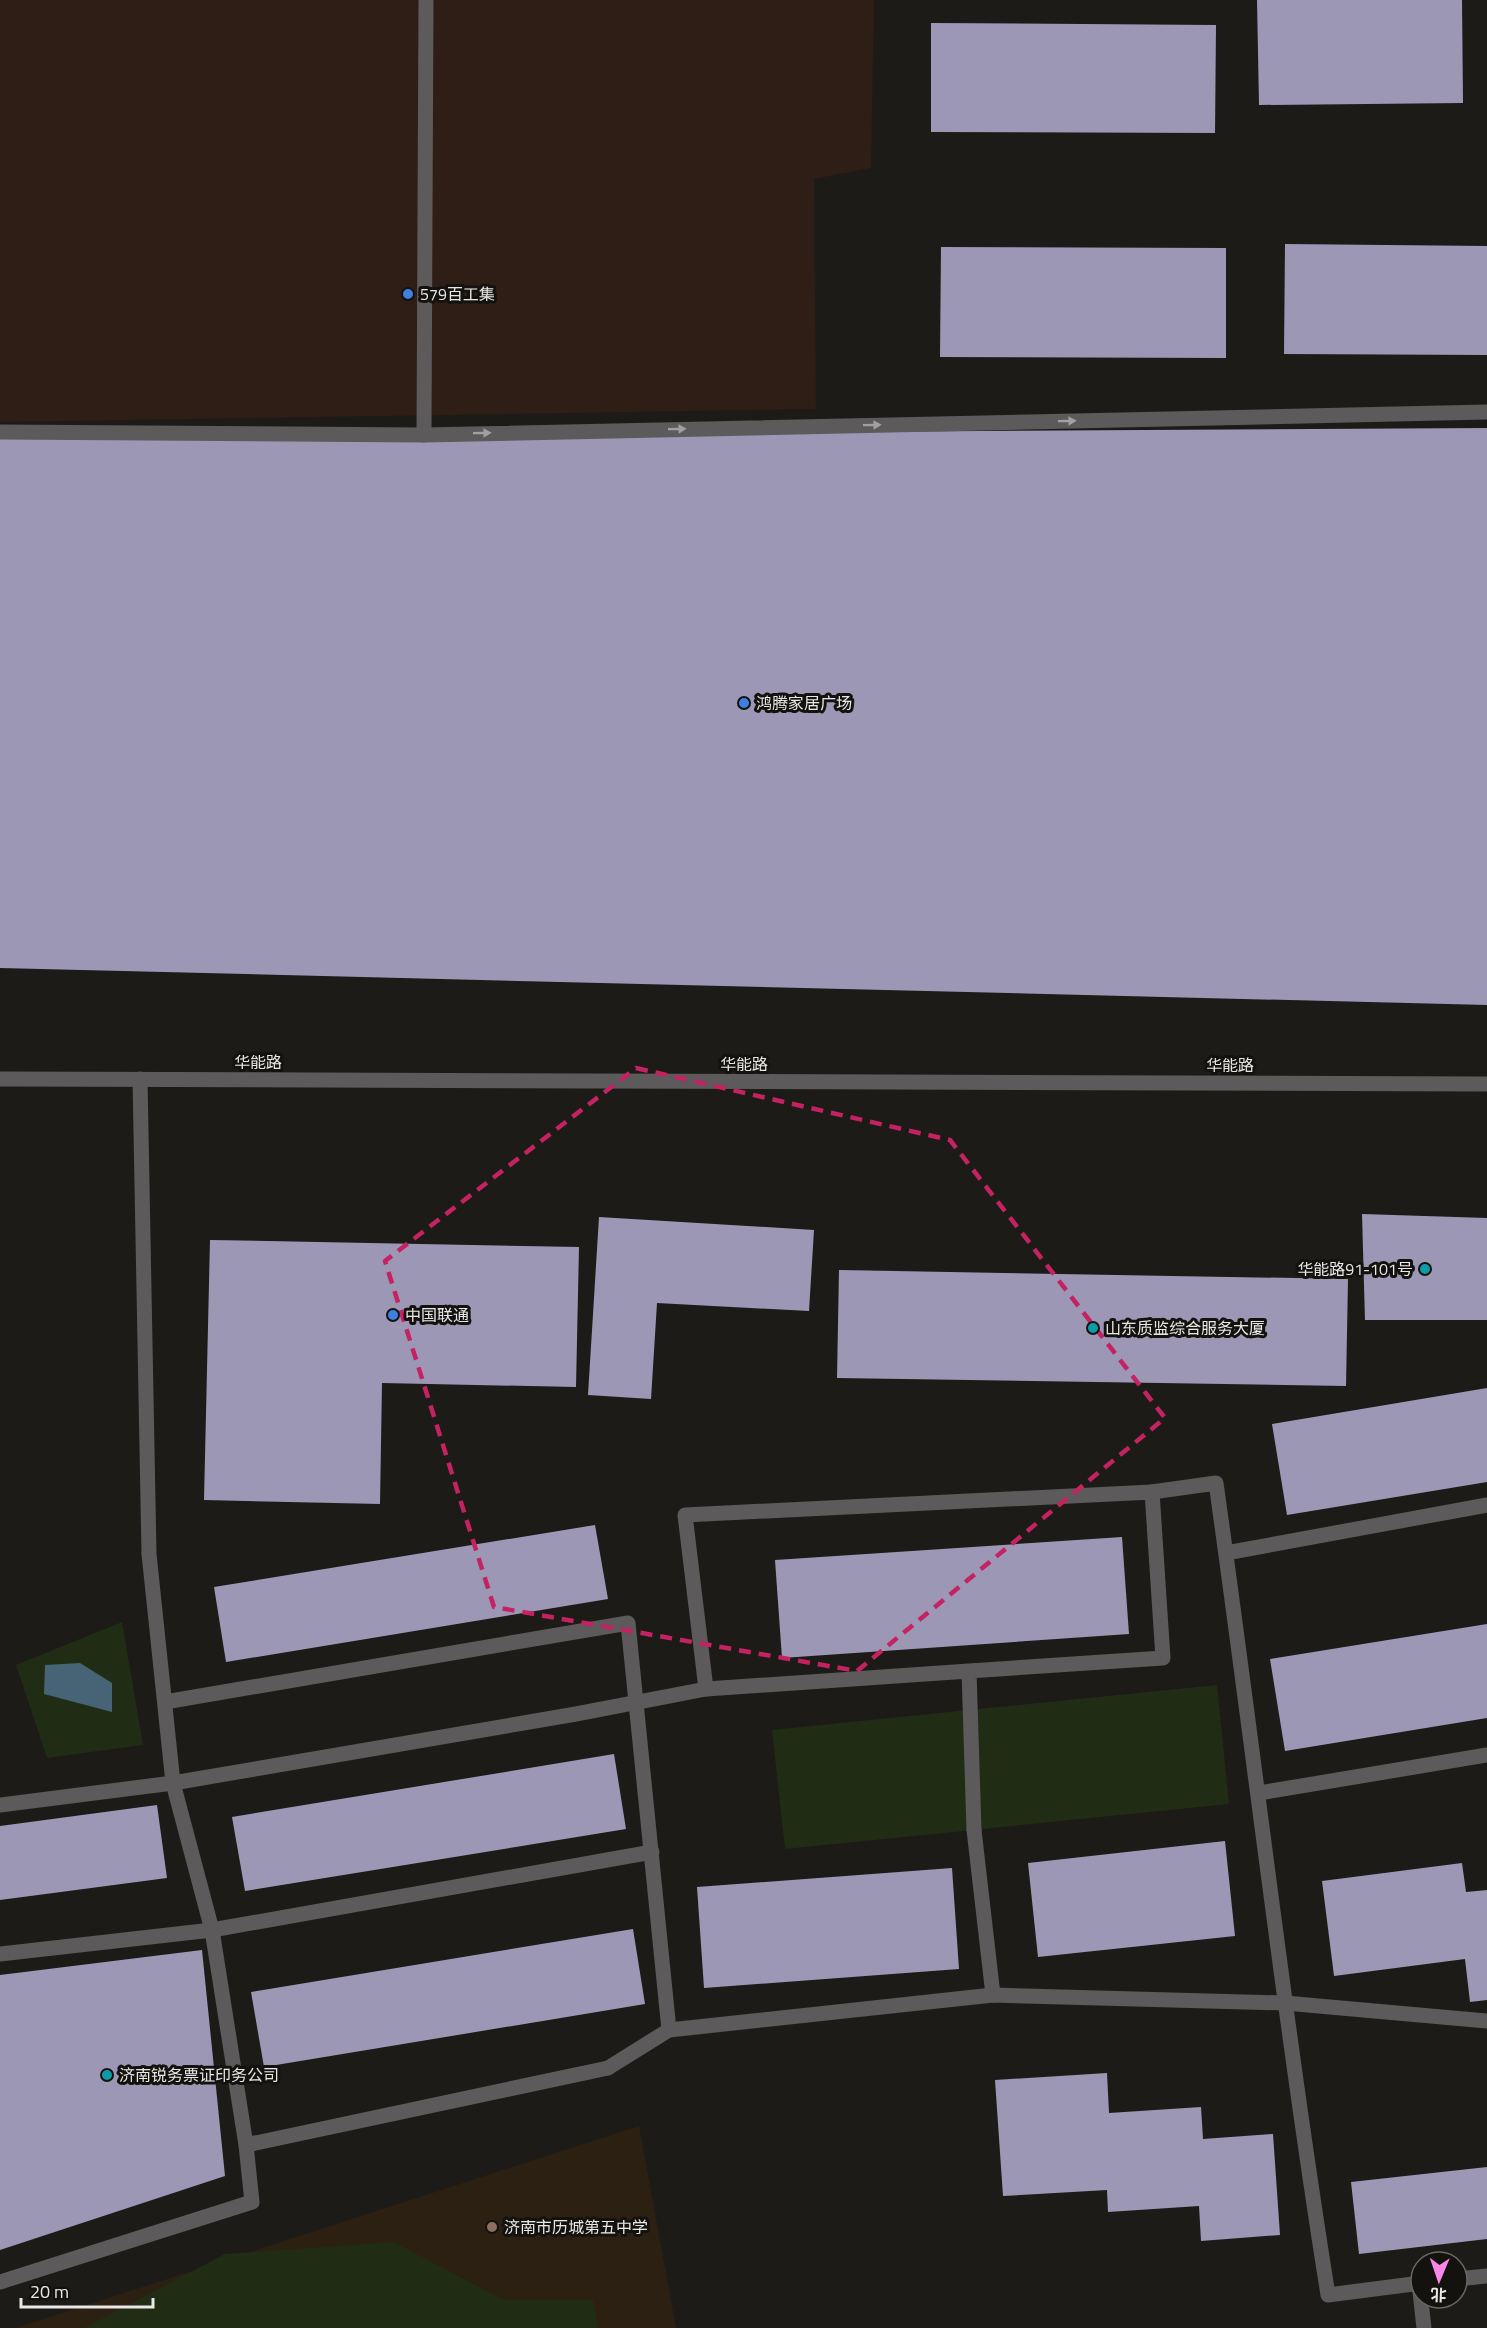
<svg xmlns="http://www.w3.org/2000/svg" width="1487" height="2328" viewBox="0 0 1487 2328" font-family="'Titillium Web','Noto Sans SC',sans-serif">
	<rect width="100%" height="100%" fill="#1d1b18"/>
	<polygon fill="#2e1e15" points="0,0 874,0 871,168 814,179 816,409 0,422"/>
	<polygon fill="#2c2012" points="639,2126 676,2328 16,2328"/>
	<g fill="#212c14">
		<polygon points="122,1622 143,1745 47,1758 16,1665"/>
		<polygon points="1217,1685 1229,1804 785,1849 772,1730"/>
		<polygon points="394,2242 504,2300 593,2300 598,2328 84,2328 225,2254"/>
	</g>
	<polygon fill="#466476" points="80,1663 112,1683 112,1712 44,1694 45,1665"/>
	<g fill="#9d97b6">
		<polygon points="1257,0 1462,0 1463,103 1259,105"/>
		<polygon points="931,23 1216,25 1215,133 931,132"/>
		<polygon points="1285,244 1487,246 1487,355 1284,354"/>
		<polygon points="941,247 1226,248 1226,358 940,357"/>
		<polygon points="1487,428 1487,1005 0,968 0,437"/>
		<polygon points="1362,1214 1487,1218 1487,1320 1365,1320"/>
		<polygon points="599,1217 814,1230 809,1311 657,1303 651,1399 588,1395"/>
		<polygon points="210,1240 579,1247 576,1387 382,1383 380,1504 204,1500"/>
		<polygon points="839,1270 1348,1279 1346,1386 837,1378"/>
		<polygon points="1487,1388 1487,1482 1287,1515 1272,1424"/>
		<polygon points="595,1525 608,1599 226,1662 214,1587"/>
		<polygon points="1122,1537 1129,1634 782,1658 775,1560"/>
		<polygon points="1487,1624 1487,1718 1285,1751 1270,1659"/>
		<polygon points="614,1754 626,1829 245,1891 232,1817"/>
		<polygon points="157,1805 167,1878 0,1900 0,1826"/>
		<polygon points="1225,1841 1235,1936 1038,1957 1028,1863"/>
		<polygon points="1462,1863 1466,1892 1487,1890 1487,2000 1470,2002 1465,1959 1334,1976 1322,1881"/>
		<polygon points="952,1868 959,1969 704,1988 697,1887"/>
		<polygon points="633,1929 645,2004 264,2067 251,1992"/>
		<polygon points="202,1950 225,2176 0,2250 0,1975"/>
		<polygon points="1107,2073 1109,2113 1201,2107 1203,2139 1273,2134 1280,2235 1201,2241 1199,2206 1108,2212 1107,2190 1003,2196 995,2080"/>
		<polygon points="1487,2167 1487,2239 1359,2254 1351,2182"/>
	</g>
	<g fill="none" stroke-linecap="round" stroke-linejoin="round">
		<g stroke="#5c5a5b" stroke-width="15">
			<path d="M1152 1492 1216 1483C1254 1753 1285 2025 1328 2295L1421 2283"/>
			<polyline points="1226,1553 1487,1505"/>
			<polyline points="969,1671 1163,1658 1152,1492 685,1515 706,1689 969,1671 974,1830"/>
			<polyline points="165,1702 628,1623 669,2030 608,2068"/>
			<polyline points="1259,1793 1487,1755"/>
			<polyline points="0,1805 173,1783 576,1714 706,1689"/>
			<polyline points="0,1954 212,1930 652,1852"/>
			<polyline points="1457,2279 1487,2276"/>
		</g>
		<g stroke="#5c5a5b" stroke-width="15">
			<polyline points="0,432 424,435 1487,412"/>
			<polyline points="424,435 426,0"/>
			<polyline points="140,1079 149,1554 173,1783 212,1930 246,2145 608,2068"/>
			<polyline points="974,1830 993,1995"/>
			<polyline points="669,2030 993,1995 1285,2003 1487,2021"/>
			<polyline points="0,2282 252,2202 246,2145 254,2143"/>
			<polyline points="1419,2283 1424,2328"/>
		</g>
		<polyline stroke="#5c5a5b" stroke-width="15" points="0,1079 1487,1084"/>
	</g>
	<defs><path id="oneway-solid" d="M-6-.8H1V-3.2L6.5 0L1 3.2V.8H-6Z" transform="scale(1.5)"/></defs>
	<g fill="#a2a1a0">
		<use href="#oneway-solid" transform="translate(1067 421) rotate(-1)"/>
		<use href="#oneway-solid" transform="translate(872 425) rotate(-1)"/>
		<use href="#oneway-solid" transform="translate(677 429) rotate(-1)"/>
		<use href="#oneway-solid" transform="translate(482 433) rotate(-1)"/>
	</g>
	<path fill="none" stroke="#c42262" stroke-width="4.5" stroke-dasharray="12 8" stroke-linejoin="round" d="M636 1068 950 1140 1165 1418 857 1671 494 1607 385 1261Z"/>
	<g fill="#3f7fe0" stroke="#14120f" stroke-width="2">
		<circle cx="408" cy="294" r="6"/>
		<circle cx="744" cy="703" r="6"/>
		<circle cx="393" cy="1315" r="6"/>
	</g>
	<g fill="#0f9aa8" stroke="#14120f" stroke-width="2">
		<circle cx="1425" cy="1269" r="6"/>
		<circle cx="1093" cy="1328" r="6"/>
		<circle cx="107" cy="2075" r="6"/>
	</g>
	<circle fill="#8d6e63" stroke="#14120f" stroke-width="2" cx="492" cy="2227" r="6"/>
	<g text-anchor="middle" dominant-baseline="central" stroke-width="6" stroke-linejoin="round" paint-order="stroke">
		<g font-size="16" fill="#e9e8e6" stroke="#14120f" text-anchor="start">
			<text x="420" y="294">579百工集</text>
			<text x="756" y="703">鸿腾家居广场</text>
			<text x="1413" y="1269" text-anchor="end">华能路91-101号</text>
			<text x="405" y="1315">中国联通</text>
			<text x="1105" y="1328">山东质监综合服务大厦</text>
			<text x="119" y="2075">济南锐务票证印务公司</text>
			<text x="504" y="2227">济南市历城第五中学</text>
		</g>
		<g font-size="16" fill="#e9e8e6" stroke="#14120f">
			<text x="258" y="1062">华能路</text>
			<text x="744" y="1064">华能路</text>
			<text x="1230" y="1065">华能路</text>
		</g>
	</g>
	<g transform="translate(1439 2280) rotate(182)"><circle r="28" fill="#14120f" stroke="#696865" stroke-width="1.5"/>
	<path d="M0-4.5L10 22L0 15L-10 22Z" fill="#f987e9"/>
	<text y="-9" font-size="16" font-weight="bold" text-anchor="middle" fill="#e9e8e6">北</text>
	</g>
	<path d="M21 2298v9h132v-9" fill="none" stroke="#e9e8e6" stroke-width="3"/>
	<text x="30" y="2298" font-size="18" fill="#e9e8e6" stroke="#14120f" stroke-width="4.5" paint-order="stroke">20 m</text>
</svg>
